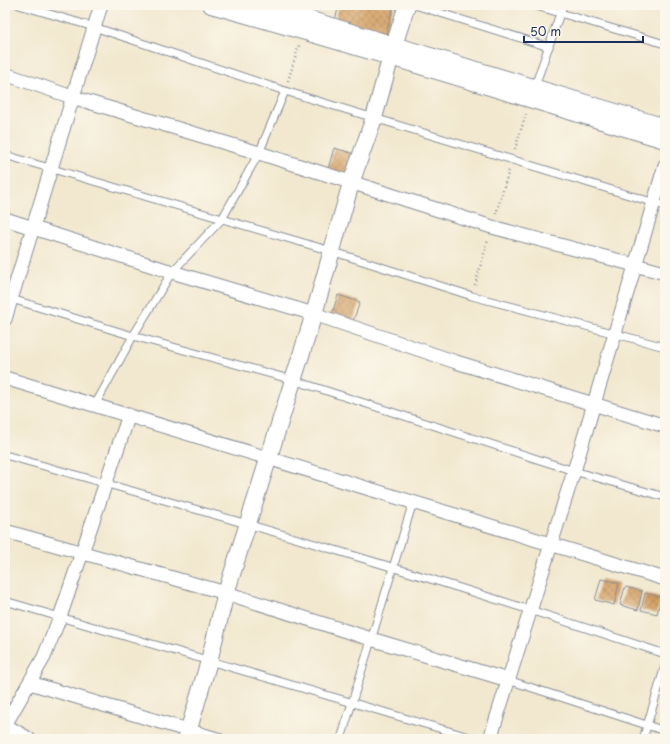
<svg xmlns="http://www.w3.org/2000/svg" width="670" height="744" viewBox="0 0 670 744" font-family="'Playpen Sans',sans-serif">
	<defs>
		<pattern id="building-cross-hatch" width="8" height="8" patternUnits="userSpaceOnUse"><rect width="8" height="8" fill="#d59f60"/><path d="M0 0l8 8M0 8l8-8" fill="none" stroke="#ac8252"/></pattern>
	</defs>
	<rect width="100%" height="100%" fill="#fbf7ec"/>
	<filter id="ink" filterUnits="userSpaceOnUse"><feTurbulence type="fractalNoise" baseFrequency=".025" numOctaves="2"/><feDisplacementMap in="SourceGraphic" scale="8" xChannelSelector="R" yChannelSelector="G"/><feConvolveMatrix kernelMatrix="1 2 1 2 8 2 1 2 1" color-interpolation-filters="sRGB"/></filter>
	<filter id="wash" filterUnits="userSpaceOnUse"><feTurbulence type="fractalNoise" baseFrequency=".012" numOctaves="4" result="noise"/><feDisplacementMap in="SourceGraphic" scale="16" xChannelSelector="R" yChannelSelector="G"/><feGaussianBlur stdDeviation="0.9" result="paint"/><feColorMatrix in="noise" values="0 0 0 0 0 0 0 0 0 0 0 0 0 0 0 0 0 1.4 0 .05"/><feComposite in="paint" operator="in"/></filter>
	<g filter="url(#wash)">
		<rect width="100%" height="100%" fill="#f2e8cf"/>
		<g id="blocks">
			<g fill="url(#building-cross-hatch)">
				<polygon points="339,5 394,5 386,34 335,20"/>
				<polygon points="334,148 355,154 349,175 328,169"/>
				<polygon points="338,295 360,302 352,324 331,317"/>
				<polygon points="601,579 619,583 614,605 595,600"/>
				<polygon points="625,587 642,591 638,610 620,605"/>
				<polygon points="645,593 661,597 657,614 641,610"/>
			</g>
		</g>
	</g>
	<g filter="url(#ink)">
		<use href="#blocks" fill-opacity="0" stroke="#868c96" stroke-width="1"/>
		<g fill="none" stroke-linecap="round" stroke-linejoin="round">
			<g stroke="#868c96" stroke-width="9">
				<g id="service">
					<polyline points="19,5 94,27 285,91 665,206"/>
					<polyline points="415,5 549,47"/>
					<polyline points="533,5 665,44"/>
					<polyline points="535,86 563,5"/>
					<polyline points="5,155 331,251 472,296 665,347"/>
					<polyline points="5,297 133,336 293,380 574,471 665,497"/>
					<polyline points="95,405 133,336 172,272 222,219 259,153 285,91"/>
					<path d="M5 455C226 517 447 581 665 654"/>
					<polyline points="5,601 476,739"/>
					<polyline points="508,680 665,731"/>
					<polyline points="341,739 413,502"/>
					<polyline points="643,739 665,666"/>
				</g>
			</g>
			<g stroke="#868c96" stroke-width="15">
				<g id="minor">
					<polyline points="5,74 72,97 259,153 492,227 665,273"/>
					<polyline points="5,219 172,272 314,314 456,362 665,426"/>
					<polyline points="5,319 101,5"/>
					<polyline points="5,378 665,579"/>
					<polyline points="5,531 226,593 371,639 508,680"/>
					<polyline points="30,683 217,739"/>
					<polyline points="5,725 44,657 60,617 129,415"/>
					<polyline points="5,725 29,739"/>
					<polyline points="490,739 574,471 665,165"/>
				</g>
			</g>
			<g stroke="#868c96" stroke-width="18">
				<g id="tertiary">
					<path d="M211 5C363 47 514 95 665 140"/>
					<polyline points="262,5 665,127"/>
					<polyline points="186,739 209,661 226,593 314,314 351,183 374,118 394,45 407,5"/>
				</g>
			</g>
			<g stroke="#868c96" stroke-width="2.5" stroke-dasharray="1 3" stroke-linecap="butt">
				<polyline points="288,81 299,45"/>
				<polyline points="515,149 526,114"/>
				<polyline points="496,214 509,170"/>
				<polyline points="475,285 488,240"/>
			</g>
			<use href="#service" stroke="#fff" stroke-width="7"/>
			<use href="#minor" stroke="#fff" stroke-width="13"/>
			<use href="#tertiary" stroke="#fff" stroke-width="16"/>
		</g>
	</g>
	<rect width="670" height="744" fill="none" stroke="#fbf7ec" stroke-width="20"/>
	<path d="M524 36v6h119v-6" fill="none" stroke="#1b2f5e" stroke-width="2"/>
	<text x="530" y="36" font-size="12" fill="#1b2f5e" stroke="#fbf7ec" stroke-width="3" paint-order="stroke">50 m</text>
</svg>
